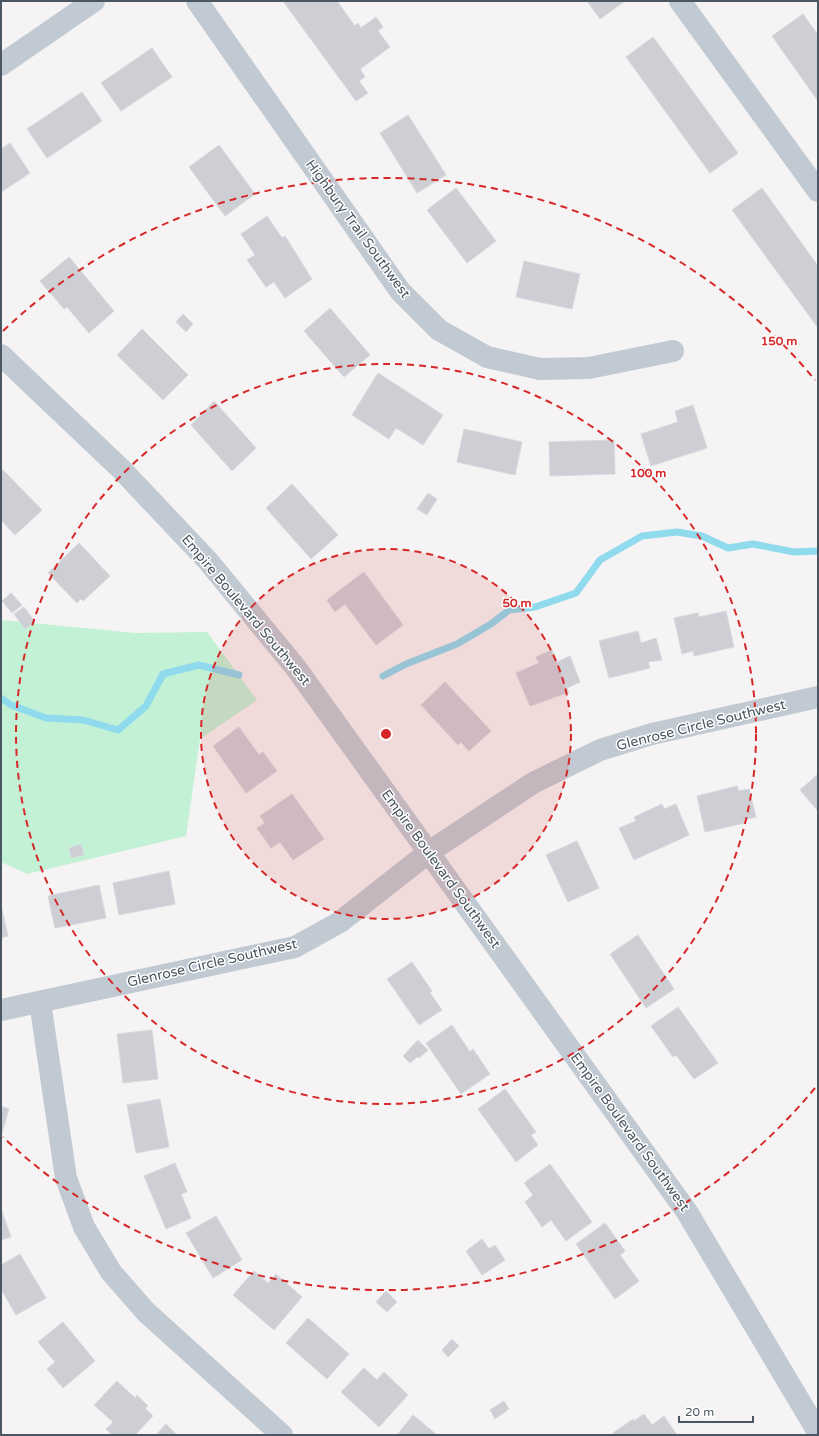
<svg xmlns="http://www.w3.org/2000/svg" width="819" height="1436" viewBox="0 0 819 1436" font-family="'Varela Round',sans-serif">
	<rect width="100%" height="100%" fill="#f5f3f3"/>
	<polygon fill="#c3f1d5" points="1,620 135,633 207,632 257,700 200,739 186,836 27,874 1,862"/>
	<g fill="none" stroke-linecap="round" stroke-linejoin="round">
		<g stroke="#90daee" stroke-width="7">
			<polyline points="383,676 406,664 457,644 491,624 509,610 535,607 576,593 600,560 642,536 677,532 702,536 728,548 753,544 794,552 818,551"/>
			<polyline points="1,698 11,705 46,718 83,720 118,730 146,706 163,674 199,665 239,675"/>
		</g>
	</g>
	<g fill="#cdcfd5" stroke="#d7d9de">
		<polygon points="283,1 337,1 355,26 358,23 361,28 376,17 383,27 378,31 390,47 360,69 365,77 359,81 368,93 356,101"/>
		<polygon points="587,1 625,1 600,19"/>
		<polygon points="803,14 818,35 818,101 772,36"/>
		<polygon points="653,37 738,153 710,173 626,57"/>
		<polygon points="152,48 172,77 121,111 101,83"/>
		<polygon points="82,92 102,121 47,158 27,129"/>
		<polygon points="408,115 446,175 417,193 380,133"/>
		<polygon points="10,143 30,173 1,192 1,149"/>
		<polygon points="219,145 255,194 225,216 189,167"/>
		<polygon points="456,188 496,241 467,263 427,210"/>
		<polygon points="762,188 818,266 818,328 732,210"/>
		<polygon points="267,216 282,238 285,236 312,279 285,298 274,282 266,287 247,260 255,255 241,234"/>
		<polygon points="69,257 114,311 89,333 67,307 64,309 40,281"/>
		<polygon points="524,261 580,274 572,309 516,297"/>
		<polygon points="330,308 370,355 344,377 304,331"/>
		<polygon points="183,314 193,324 186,332 176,322"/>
		<polygon points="142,329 188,375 163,400 117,355"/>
		<polygon points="378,373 443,415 423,445 396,428 389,439 352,415"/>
		<polygon points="214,401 256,448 232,471 191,425"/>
		<polygon points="693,405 707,448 651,466 641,434 678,422 675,411"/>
		<polygon points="464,429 522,442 515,475 457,462"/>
		<polygon points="614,440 615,474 550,476 549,442"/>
		<polygon points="1,468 42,510 15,535 1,520"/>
		<polygon points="292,484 338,535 311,559 266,508"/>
		<polygon points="428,493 437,499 427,515 417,509"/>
		<polygon points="79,543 110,576 83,601 81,599 77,603 48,573"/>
		<polygon points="364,572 403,625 376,645 345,604 335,612 327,600"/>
		<polygon points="11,593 22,605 12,613 2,601"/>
		<polygon points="24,607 35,622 25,629 14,614"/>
		<polygon points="726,611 734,647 694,656 693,651 682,654 674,618 698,613 699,617"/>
		<polygon points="638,631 641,643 656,638 662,660 648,662 650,668 609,678 599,641"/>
		<polygon points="552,650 557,662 570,656 580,682 567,688 569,692 530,706 516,673 539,663 536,657"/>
		<polygon points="445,682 491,731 469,751 461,742 458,745 421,705"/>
		<polygon points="239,727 259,755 263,752 277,771 246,793 213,746"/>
		<polygon points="818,774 818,811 800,790"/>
		<polygon points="737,786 739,791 749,789 756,817 744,820 745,823 705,832 697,796"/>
		<polygon points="292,794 324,839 293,860 280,842 271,848 257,828 265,823 260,816"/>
		<polygon points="662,804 664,809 676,804 689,835 634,860 619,828 636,821 634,817"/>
		<polygon points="577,841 599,888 568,902 546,855"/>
		<polygon points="81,844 84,855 71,858 69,848"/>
		<polygon points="169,871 175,904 119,915 113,883"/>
		<polygon points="99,885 106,918 55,928 48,896"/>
		<polygon points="1,906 8,936 1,938"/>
		<polygon points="638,935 674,989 646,1008 610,954"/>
		<polygon points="412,962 432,991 430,993 442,1010 419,1025 387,979"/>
		<polygon points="678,1007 718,1063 694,1079 676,1055 673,1057 651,1026"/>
		<polygon points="452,1025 470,1052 473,1049 490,1074 461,1094 426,1043"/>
		<polygon points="152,1030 158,1079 123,1083 117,1034"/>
		<polygon points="418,1040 428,1050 419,1058 417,1057 410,1063 403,1056"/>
		<polygon points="505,1089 536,1132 531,1135 538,1145 516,1162 478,1109"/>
		<polygon points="160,1099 169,1147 136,1153 127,1105"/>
		<polygon points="1,1106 9,1109 1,1136"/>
		<polygon points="175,1163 187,1192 181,1194 191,1218 166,1229 144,1176"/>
		<polygon points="550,1164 592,1222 566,1241 551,1220 542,1227 525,1202 533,1195 524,1183"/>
		<polygon points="1,1209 11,1237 1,1240"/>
		<polygon points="216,1216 242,1260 213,1278 186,1233"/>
		<polygon points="605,1223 625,1251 620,1255 639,1281 615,1299 576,1244"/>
		<polygon points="482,1239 489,1249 495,1245 505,1260 482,1275 466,1251"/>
		<polygon points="20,1254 46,1298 16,1315 1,1289 1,1265"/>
		<polygon points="254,1271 268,1283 276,1274 302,1297 274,1330 233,1295"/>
		<polygon points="386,1291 397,1302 387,1312 376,1302"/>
		<polygon points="308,1318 349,1354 327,1379 286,1343"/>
		<polygon points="63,1322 95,1361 63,1388 47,1369 55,1362 38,1342"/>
		<polygon points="452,1339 459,1346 448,1357 442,1350"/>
		<polygon points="364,1368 377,1380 384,1372 408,1395 379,1427 341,1392"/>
		<polygon points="117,1381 135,1398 137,1395 148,1406 145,1408 153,1416 135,1435 112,1435 106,1429 113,1422 94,1405"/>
		<polygon points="504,1401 509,1409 495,1419 490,1410"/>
		<polygon points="644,1414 652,1425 664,1416 677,1435 614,1435 613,1433 633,1419 634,1421"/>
		<polygon points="413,1415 437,1435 397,1435"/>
		<polygon points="166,1424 177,1435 156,1435"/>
	</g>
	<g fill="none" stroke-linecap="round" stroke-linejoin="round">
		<g stroke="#c1cad2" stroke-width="22">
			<polyline points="197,1 400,291 439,330 487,357 540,369 589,368 673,351"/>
			<polyline points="680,1 818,191"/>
			<polyline points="1,65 94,1"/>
			<polyline points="1,355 122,470 208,561 296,668 687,1212 818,1432"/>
			<polyline points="40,1002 66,1178 84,1227 111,1272 146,1312 282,1435"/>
			<polyline points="1,1010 295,947 340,922 429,852 533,783 600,750 652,734 818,697"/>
		</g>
	</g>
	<circle cx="386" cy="734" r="185" fill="#d62828" fill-opacity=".12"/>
	<g fill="none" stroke="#d62828" stroke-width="2" stroke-dasharray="7 5">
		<circle cx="386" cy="734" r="185"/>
		<circle cx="386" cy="734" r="370"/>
		<path d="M815 1088A556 556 0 0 1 3 1137M3 331A556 556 0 0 1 815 380"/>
	</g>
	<g text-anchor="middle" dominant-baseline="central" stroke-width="3" stroke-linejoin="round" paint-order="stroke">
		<g font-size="14" fill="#4a5661" stroke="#fff">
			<text transform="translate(358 229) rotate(54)">Highbury Trail Southwest</text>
			<text transform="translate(246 610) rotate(50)">Empire Boulevard Southwest</text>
			<text transform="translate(701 725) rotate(-14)">Glenrose Circle Southwest</text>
			<text transform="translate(441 869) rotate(54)">Empire Boulevard Southwest</text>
			<text transform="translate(212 963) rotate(-13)">Glenrose Circle Southwest</text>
			<text transform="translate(630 1132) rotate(54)">Empire Boulevard Southwest</text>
		</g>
	</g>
	<circle cx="386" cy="734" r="6" fill="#d62828" stroke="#fff" stroke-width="2"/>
	<g font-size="12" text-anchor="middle" font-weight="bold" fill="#d62828" stroke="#fff" stroke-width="3" stroke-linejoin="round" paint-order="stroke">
		<text x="779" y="345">150 m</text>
		<text x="648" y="477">100 m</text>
		<text x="517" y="607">50 m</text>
	</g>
	<rect width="819" height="1436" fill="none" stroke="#4a5661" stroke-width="4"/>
	<path d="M679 1416v6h74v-6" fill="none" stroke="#4a5661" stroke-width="2"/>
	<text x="685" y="1416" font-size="12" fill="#4a5661" stroke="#ffffff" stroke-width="3" paint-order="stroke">20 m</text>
</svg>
